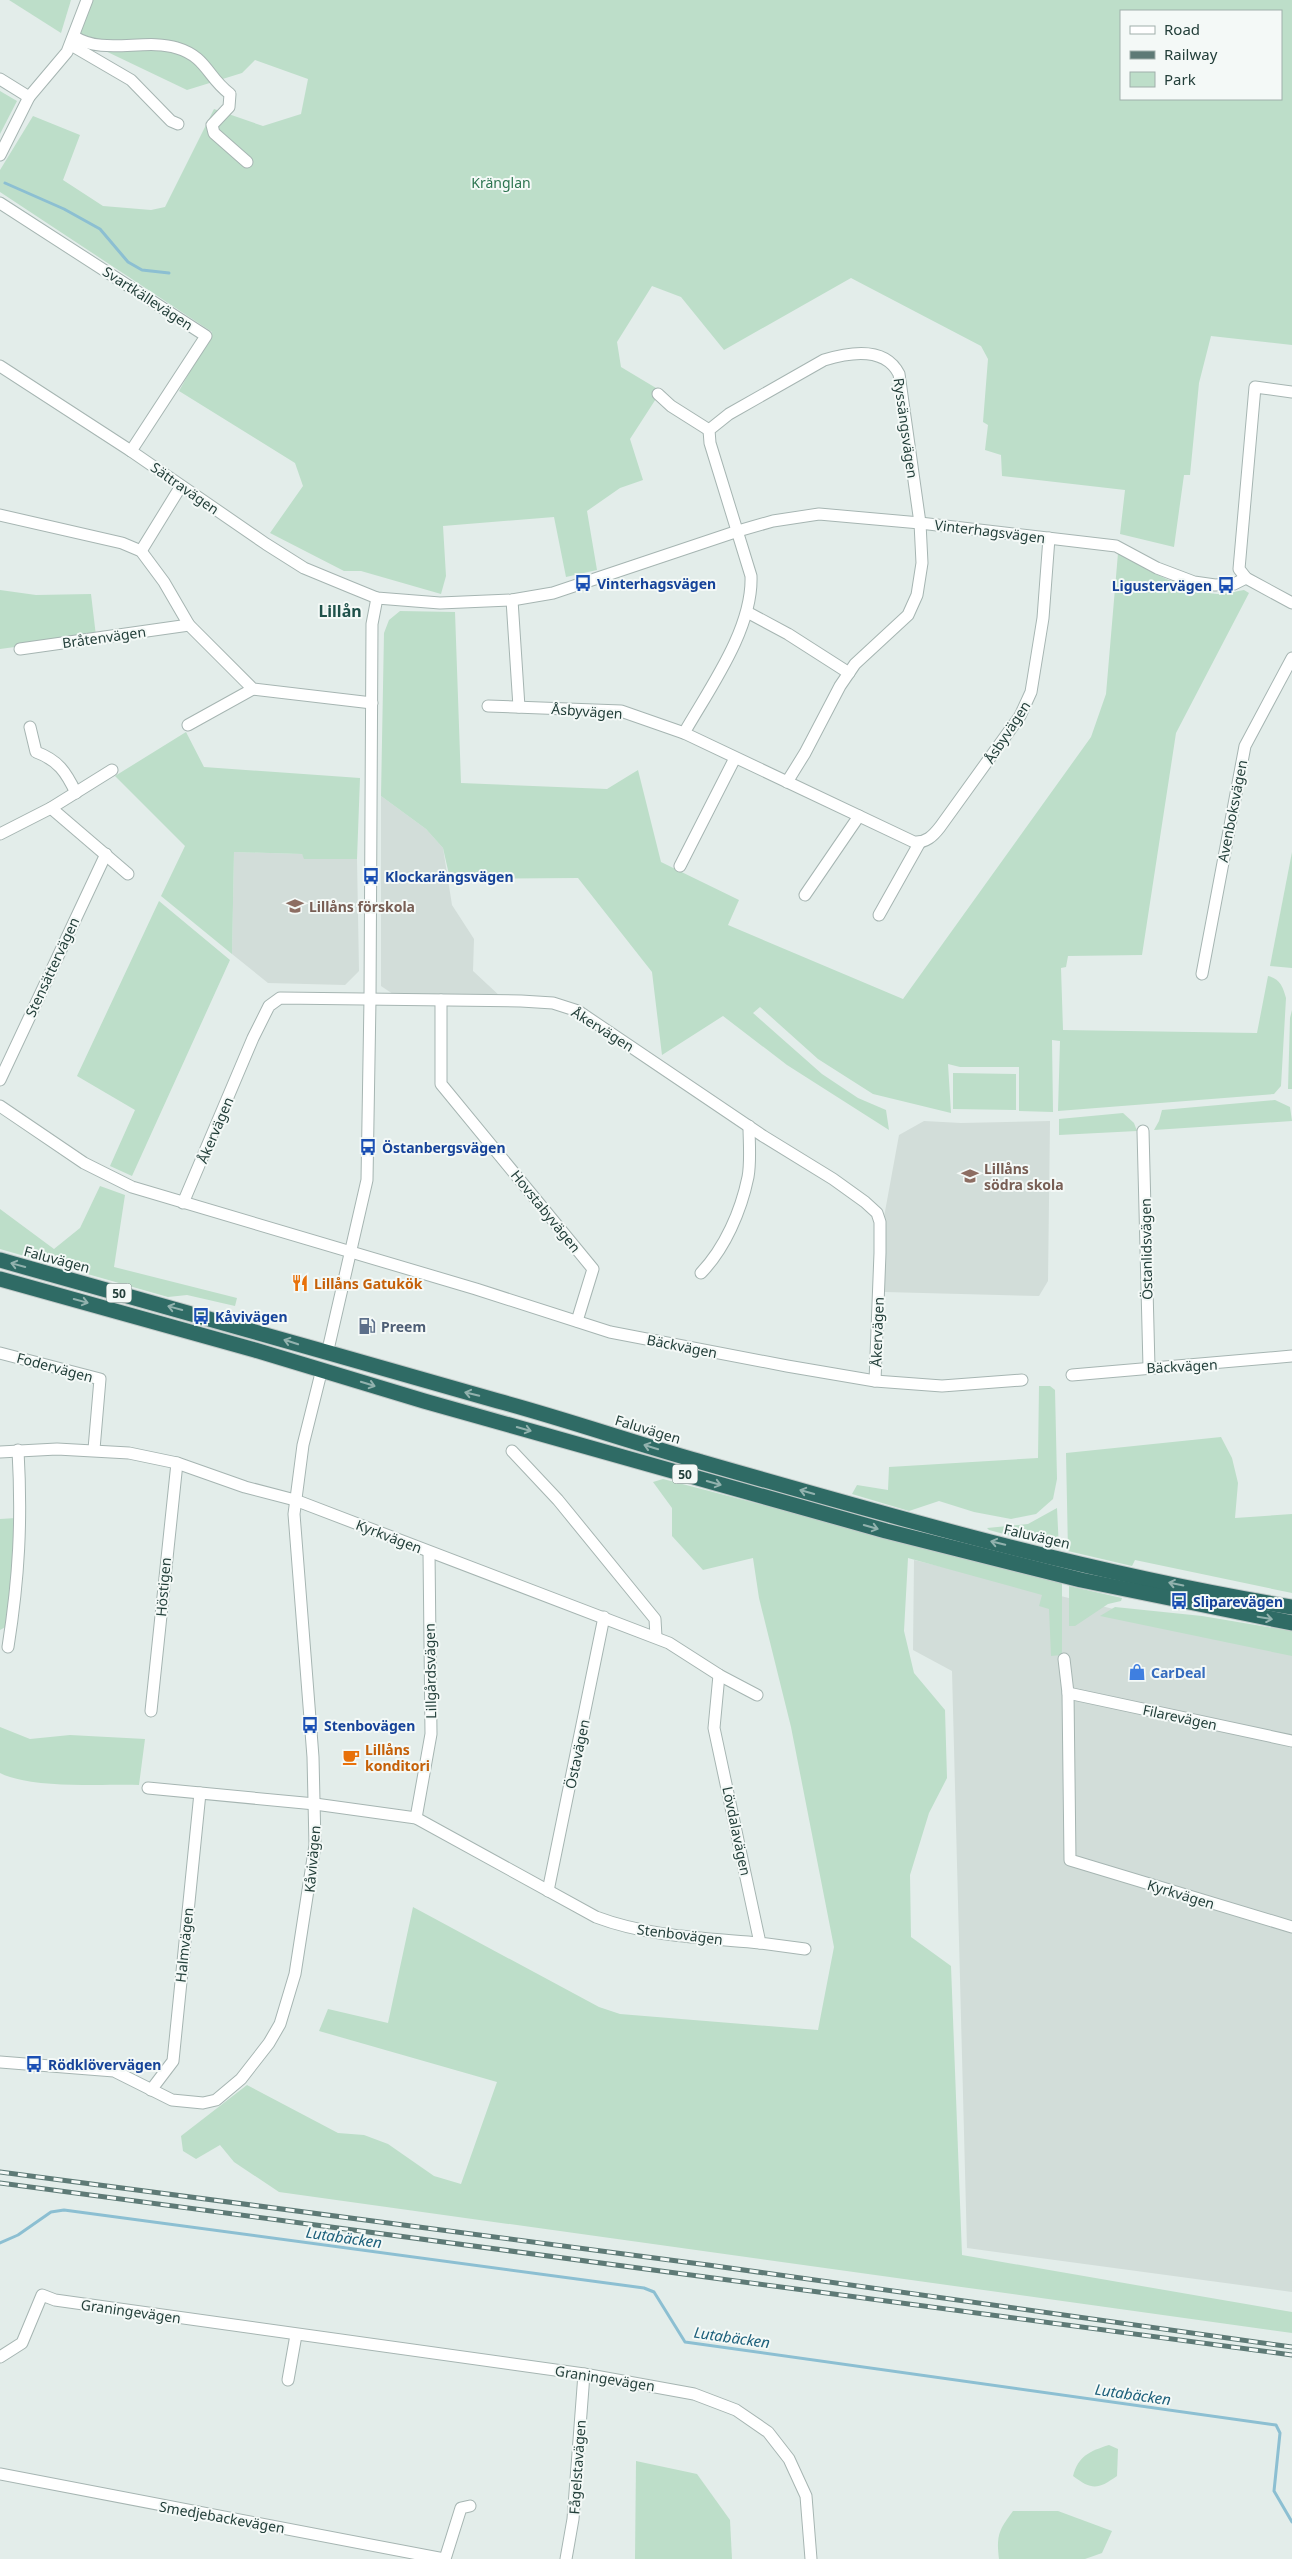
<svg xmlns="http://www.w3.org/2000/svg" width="1292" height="2559" viewBox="0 0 1292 2559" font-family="'Noto Sans',sans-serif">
	<rect width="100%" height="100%" fill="#e3edea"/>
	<g fill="#d2ddd9">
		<polygon points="381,796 426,829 443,848 452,905 474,939 473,971 502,998 393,994 381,986"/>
		<polygon points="234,852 302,854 305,859 357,859 359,971 345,985 268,983 232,954"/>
		<polygon points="924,1121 961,1123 1050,1121 1048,1281 1039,1296 885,1292 884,1217 899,1135"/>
		<polygon points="914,1560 1292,1653 1292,2292 967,2248 952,1671 913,1650"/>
	</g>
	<g fill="#bddec9" fill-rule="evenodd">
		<polygon points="9,0 71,0 61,33"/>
		<path d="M88 0H1292V345L1211 336 1199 383 1190 475H1184L1174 547 1120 534 1125 490 1002 476 1001 455 985 450 988 425 983 422 988 359 981 346 851 278 724 350 681 297 652 286 617 342 621 367 661 391 630 439 643 480 620 488 587 511 597 570 566 577 554 517 443 526 446 576 441 594 361 571H344L270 533 303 486 295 463 179 391 212 332 0 192V170L33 116 80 135 63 180 103 206 151 210 165 207 214 109 263 126 301 114 308 79 255 60 242 73 187 90 74 36ZM1121 11H1281V99H1121Z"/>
		<polygon points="0,91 17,101 0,134"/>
		<path d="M1118 553C1148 570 1183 591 1217 594 1226 595 1236 591 1244 590L1249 593 1176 733 1142 955 1068 956 1066 967 1061 968 1063 1030 1257 1033 1268 976C1280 979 1283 987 1286 998L1281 1086 1274 1094 1058 1111 1060 1041 1052 1040 1053 1112 1019 1111V1067H960L948 1064 951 1113 873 1094 818 1059 760 1007 753 1013 822 1074 858 1098 886 1110 889 1130 787 1065 723 1016 662 1055 652 972 578 878 450 879 443 848 426 829 381 796 384 633 389 620 400 611 455 612 461 783 607 789 638 770 661 862 739 900 728 925 903 999 1091 737 1106 694Z"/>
		<polygon points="0,590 36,595 91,594 96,636 0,649"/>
		<polygon points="186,732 204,767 360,778 357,859 304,859 302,854 234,852 232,954 161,896 185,846 115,776"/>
		<polygon points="1292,852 1292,968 1270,966"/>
		<polygon points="159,901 230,960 132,1176 110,1166 135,1110 77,1076"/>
		<polygon points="1292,1010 1292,1089 1288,1089 1290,1018"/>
		<polygon points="953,1073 1016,1074 1016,1110 953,1109"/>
		<polygon points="1275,1100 1290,1107 1292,1121 1154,1130 1159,1121 1162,1110"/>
		<polygon points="1123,1113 1134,1123 1137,1131 1059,1135 1059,1119"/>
		<polygon points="100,1186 125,1195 114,1267 237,1298 235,1306 187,1295 168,1297 0,1249 0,1209 54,1249 80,1228"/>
		<polygon points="1039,1386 1050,1386 1055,1390 1057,1479 1053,1499 1036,1514 1011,1519 974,1512 939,1501 909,1511 852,1494 857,1485 888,1490 889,1467 1038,1458"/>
		<polygon points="1221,1437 1232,1458 1238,1483 1235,1518 1292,1514 1292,1593 1135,1560 1132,1566 1068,1551 1066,1453"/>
		<polygon points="663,1479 1062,1583 1062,1655 1051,1656 1049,1609 1039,1606 1042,1595 908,1558 904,1631 914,1673 945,1710 947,1778 929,1813 910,1875 911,1937 951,1966 962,2255 1292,2312 1292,2333 279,2192 234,2162 220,2145 196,2159 183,2151 181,2136 247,2085 338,2133 364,2135 388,2144 434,2176 461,2184 497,2082 319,2031 328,2009 388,2023 413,1907 599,2007 620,2014 818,2030 834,1947 791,1727 759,1598 753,1558 703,1570 672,1536 672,1508 653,1482"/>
		<polygon points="1057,1508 1059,1549 989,1530 987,1528 1028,1524"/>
		<polygon points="16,1518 9,1625 0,1630 0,1519"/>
		<polygon points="1069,1586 1122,1598 1121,1601 1108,1604 1075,1626 1069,1626"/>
		<polygon points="1115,1607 1202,1616 1292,1631 1292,1656 1100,1616"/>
		<path d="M0 1727 30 1739 70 1735 145 1739 139 1785C101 1784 32 1789 0 1773Z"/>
		<path d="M1109 2445 1118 2449 1117 2476C1097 2490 1092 2490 1073 2476 1078 2456 1090 2451 1109 2445Z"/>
		<polygon points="636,2461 697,2474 730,2520 732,2559 635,2559"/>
		<path d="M1013 2511H1058L1112 2531 1102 2553 1085 2559H999C996 2535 999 2530 1013 2511Z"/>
	</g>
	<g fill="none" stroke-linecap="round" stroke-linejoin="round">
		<g stroke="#8cbfd2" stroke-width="3">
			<polyline points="5,183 64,209 100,229 128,262 142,270 169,273"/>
			<polyline points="0,2243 18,2235 51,2212 64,2210 644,2288 654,2292 685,2342 1276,2425 1280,2433 1274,2491 1292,2522"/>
		</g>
		<g stroke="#a6b5b2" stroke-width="13">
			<g id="minor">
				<path d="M75 37C102 55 147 38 177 48 207 57 207 77 230 94L229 107 212 125 214 133 247 162"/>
				<polyline points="71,45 131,80 171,121 178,124"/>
				<polyline points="0,79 29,97"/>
				<polyline points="0,155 29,97 67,52 87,0"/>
				<polyline points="0,203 206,336 131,451"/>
				<polyline points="0,366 131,451 266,544 304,568 350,587 377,598 440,603 512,600 553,593 738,531 773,521 819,514 920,523 1116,546 1157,568 1194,582 1215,585 1234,584 1246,578"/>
				<polyline points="1292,392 1255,387 1239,569 1246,578 1292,603"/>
				<polyline points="658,394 671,406 709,430"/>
				<polyline points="0,515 122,543 141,551 164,582 189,625 253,689 372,703"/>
				<polyline points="141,551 181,486"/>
				<polyline points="512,600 519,707"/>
				<polyline points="747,612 788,634 849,673"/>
				<polyline points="20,649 189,625"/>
				<path d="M488 706 621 711 684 733 914 842C926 843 933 836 940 827L1020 716 1031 692 1043 618 1049 538"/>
				<polyline points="188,725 253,689"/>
				<path d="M30 727 36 752C58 760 66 772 76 793"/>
				<path d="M684 733C709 689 753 629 751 576L710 443 709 430 729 414 824 360C850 352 885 346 899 374L920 523 922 563 917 595 908 615 855 664 840 686 805 753 787 782"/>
				<polyline points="51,808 128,874"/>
				<polyline points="0,834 51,808 112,770"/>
				<polyline points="680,866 735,758"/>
				<polyline points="805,895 859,816"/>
				<polyline points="879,915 920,842"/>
				<polyline points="1202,974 1245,746 1292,658"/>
				<polyline points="441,1000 441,1084 593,1269 577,1321"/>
				<polyline points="0,1080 106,854"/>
				<polyline points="0,1106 84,1163 132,1187 476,1289 610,1332 787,1366 875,1381 942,1386 1022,1380"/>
				<polyline points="1143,1131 1149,1367"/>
				<polyline points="183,1203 253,1038 269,1006 280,998 521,1001 553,1003 578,1011 763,1136 833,1179 865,1202 877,1213 880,1222 880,1253 875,1381"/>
				<path d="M701 1273C725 1248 741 1211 748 1177 751 1161 749 1142 749 1126"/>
				<polyline points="0,1353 100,1379 94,1449"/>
				<polyline points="327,1354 367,1180 370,999 372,624 377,598"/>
				<polyline points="1072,1375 1292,1356"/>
				<polyline points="512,1451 558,1500 655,1619 656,1637"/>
				<polyline points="0,1452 57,1449 129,1453 177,1463 245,1487 295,1500 669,1643 719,1675 757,1695"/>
				<path d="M8 1647C19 1577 22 1521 18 1450"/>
				<polyline points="1064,1659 1068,1693 1070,1860 1292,1927"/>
				<polyline points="719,1675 714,1728 760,1943 805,1949"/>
				<polyline points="1068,1693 1292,1741"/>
				<polyline points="151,1711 177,1463"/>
				<path d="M148 1788 315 1804 416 1818 596 1917C649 1937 705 1938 760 1943"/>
				<polyline points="416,1818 431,1734 429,1552"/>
				<polyline points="548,1891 604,1617"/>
				<polyline points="0,2062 114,2071 172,2100 203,2103 216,2100 241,2079 269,2043 280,2024 295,1974 315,1845 313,1757 294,1514 303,1445 322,1369"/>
				<polyline points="151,2090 173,2061 200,1793"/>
				<polyline points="0,2357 22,2343 42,2295 55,2300 584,2374 694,2394 736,2410 768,2432 789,2459 806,2496 811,2559"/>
				<polyline points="288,2380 296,2335"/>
				<polyline points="0,2474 444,2559"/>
				<polyline points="445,2559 461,2508 470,2506"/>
				<polyline points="566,2559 573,2519 584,2374"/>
			</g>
		</g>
		<g stroke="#c1c9c8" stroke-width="17">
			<g id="highway">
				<path d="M0 1260C166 1306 332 1354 498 1401 565 1419 631 1442 698 1461 893 1517 1091 1574 1292 1607"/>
				<polyline points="0,1279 255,1350 424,1401 886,1531 1081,1580 1292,1623"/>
			</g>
		</g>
		<use href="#minor" stroke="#fff" stroke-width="11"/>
		<use href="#highway" stroke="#2f6b65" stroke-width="15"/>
		<g stroke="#5e7a76" stroke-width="5">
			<g id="rail">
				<polyline points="0,2172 708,2265 1292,2347"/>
				<polyline points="0,2183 1292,2355"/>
			</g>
		</g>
		<use href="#rail" stroke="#f4f9f7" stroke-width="3" stroke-dasharray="9" stroke-linecap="butt"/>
	</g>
	<defs><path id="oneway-shaft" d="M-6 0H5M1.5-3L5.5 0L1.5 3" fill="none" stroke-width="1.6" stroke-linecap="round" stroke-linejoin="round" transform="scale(1.25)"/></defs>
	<g stroke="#92b2ae">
		<use href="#oneway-shaft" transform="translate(18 1265) rotate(-165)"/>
		<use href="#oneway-shaft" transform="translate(81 1301) rotate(15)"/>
		<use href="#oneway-shaft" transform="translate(175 1308) rotate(-165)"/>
		<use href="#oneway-shaft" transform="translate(291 1342) rotate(-162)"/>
		<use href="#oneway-shaft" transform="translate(368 1384) rotate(17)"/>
		<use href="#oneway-shaft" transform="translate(472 1394) rotate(-166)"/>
		<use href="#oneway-shaft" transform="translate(524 1429) rotate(16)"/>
		<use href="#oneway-shaft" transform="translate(651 1447) rotate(-163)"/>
		<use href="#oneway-shaft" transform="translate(714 1483) rotate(16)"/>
		<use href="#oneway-shaft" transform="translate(807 1492) rotate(-164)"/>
		<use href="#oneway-shaft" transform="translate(871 1527) rotate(16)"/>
		<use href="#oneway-shaft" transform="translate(998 1543) rotate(-166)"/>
		<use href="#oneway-shaft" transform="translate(1176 1584) rotate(-168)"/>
		<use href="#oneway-shaft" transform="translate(1265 1618) rotate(10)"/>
	</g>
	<defs>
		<g id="bus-bare" transform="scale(1.35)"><path d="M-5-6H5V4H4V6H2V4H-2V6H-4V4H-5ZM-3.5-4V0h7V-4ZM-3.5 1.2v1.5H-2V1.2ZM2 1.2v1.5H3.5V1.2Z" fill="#1a4fb4" stroke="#f4f9f7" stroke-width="2.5" paint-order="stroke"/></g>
		<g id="school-bare" transform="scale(1.35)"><path d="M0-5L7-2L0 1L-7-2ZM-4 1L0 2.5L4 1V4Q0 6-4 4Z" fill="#8d6e63" stroke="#f4f9f7" stroke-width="2.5" paint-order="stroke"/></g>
		<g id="restaurant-bare" transform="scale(1.35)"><path d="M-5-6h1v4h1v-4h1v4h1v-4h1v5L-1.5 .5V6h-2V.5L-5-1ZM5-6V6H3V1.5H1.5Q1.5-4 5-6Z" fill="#e8710a" stroke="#f4f9f7" stroke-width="2.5" paint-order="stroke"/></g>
		<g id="fuel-bare" transform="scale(1.35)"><path d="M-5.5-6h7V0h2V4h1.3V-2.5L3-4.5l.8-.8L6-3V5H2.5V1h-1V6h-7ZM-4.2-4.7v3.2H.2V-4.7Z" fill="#5c6f8a" stroke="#f4f9f7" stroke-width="2.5" paint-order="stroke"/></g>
		<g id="shop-bare" transform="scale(1.35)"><path d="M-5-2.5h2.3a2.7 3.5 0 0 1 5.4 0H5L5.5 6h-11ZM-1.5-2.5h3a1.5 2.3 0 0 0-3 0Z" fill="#3f7fe0" stroke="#f4f9f7" stroke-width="2.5" paint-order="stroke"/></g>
		<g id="cafe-bare" transform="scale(1.35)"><path d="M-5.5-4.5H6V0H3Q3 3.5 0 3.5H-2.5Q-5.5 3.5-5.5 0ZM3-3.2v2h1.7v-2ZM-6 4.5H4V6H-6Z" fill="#e8710a" stroke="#f4f9f7" stroke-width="2.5" paint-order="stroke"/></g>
	</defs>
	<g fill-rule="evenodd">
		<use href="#bus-bare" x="583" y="583"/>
		<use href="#bus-bare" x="1226" y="585"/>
		<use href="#bus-bare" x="371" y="876"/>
		<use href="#school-bare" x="295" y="906"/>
		<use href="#bus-bare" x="368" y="1147"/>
		<use href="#school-bare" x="970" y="1176"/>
		<use href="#restaurant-bare" x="300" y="1283"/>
		<use href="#bus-bare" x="201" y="1316"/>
		<use href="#fuel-bare" x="367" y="1326"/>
		<use href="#bus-bare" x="1179" y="1601"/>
		<use href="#shop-bare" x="1137" y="1672"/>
		<use href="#bus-bare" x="310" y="1725"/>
		<use href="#cafe-bare" x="351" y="1757"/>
		<use href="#bus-bare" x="34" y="2064"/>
	</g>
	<g text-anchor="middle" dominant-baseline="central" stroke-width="4" stroke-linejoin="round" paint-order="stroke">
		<g fill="#f4f9f7" stroke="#627773" stroke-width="1">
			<rect x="106.5" y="1283.5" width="25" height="19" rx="4"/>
			<rect x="672.5" y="1464.5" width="25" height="19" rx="4"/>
		</g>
		<g font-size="12" font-weight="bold" fill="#233f3a">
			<text x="119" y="1293">50</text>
			<text x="685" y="1474">50</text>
		</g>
		<g font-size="14" fill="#2d7551" stroke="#f4f9f7">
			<text x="501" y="182">Kränglan</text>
		</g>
		<g font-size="14" fill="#233f3a" stroke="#f4f9f7">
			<text transform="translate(148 298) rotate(33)">Svartkällevägen</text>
			<text transform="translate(906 428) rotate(82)">Ryssängsvägen</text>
			<text transform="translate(185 488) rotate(35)">Sättravägen</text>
			<text transform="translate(990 531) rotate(7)">Vinterhagsvägen</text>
			<text transform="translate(104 637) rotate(-8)">Bråtenvägen</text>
			<text transform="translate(587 711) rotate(4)">Åsbyvägen</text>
			<text transform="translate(1007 732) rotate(-57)">Åsbyvägen</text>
			<text transform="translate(1232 811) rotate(-79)">Avenboksvägen</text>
			<text transform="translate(52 967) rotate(-65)">Stensättervägen</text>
			<text transform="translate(603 1029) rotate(32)">Åkervägen</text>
			<text transform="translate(215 1130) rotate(-67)">Åkervägen</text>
			<text transform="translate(546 1211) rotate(51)">Hovstabyvägen</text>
			<text transform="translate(1146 1249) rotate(-91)">Östanlidsvägen</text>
			<text transform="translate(57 1259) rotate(15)">Faluvägen</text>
			<text transform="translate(877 1332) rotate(-88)">Åkervägen</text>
			<text transform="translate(682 1346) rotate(11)">Bäckvägen</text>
			<text transform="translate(1182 1366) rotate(-3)">Bäckvägen</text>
			<text transform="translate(55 1367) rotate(15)">Fodervägen</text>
			<text transform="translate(648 1429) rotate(17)">Faluvägen</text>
			<text transform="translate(389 1536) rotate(21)">Kyrkvägen</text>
			<text transform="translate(1037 1536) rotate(13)">Faluvägen</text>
			<text transform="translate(163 1587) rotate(-85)">Höstigen</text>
			<text transform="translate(430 1671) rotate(-91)">Lillgårdsvägen</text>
			<text transform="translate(1180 1717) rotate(12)">Filarevägen</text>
			<text transform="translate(577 1754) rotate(-78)">Östavägen</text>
			<text transform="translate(737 1831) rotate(78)">Lövdalavägen</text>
			<text transform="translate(312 1859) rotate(-85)">Kåvivägen</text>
			<text transform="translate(1181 1894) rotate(17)">Kyrkvägen</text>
			<text transform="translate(680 1934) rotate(7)">Stenbovägen</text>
			<text transform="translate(184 1945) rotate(-84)">Halmvägen</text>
			<text transform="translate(131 2311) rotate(8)">Graningevägen</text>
			<text transform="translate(605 2378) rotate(9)">Graningevägen</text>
			<text transform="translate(577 2467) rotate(-86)">Fågelstavägen</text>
			<text transform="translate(222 2517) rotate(10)">Smedjebackevägen</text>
		</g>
		<g font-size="14" font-weight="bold" fill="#164399" stroke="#f4f9f7" text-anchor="start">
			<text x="597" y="583">Vinterhagsvägen</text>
			<text x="1212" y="585" text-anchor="end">Ligustervägen</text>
			<text x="385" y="876">Klockarängsvägen</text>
			<text x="382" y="1147">Östanbergsvägen</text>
			<text x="215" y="1316">Kåvivägen</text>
			<text x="1193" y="1601">Sliparevägen</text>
			<text x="324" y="1725">Stenbovägen</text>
			<text x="48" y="2064">Rödklövervägen</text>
		</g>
		<g font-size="14" font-weight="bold" fill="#785e54" stroke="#f4f9f7" text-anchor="start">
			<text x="309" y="906">Lillåns förskola</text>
			<text x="984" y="1168">Lillåns<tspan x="984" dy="16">södra skola</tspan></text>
		</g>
		<g font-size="14" font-weight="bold" fill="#c56008" stroke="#f4f9f7" text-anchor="start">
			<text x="314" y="1283">Lillåns Gatukök</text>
			<text x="365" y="1749">Lillåns<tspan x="365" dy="16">konditori</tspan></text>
		</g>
		<g font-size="14" font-weight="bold" fill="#4e5e75" stroke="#f4f9f7" text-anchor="start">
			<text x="381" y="1326">Preem</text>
		</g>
		<g font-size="14" font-weight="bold" fill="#366cbe" stroke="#f4f9f7" text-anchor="start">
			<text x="1151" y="1672">CarDeal</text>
		</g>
		<g font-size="15" font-style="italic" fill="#1d607b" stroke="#f4f9f7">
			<text transform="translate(344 2237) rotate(8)">Lutabäcken</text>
			<text transform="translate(732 2337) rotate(8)">Lutabäcken</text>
			<text transform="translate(1133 2394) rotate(8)">Lutabäcken</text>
		</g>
		<g font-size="16" font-weight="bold" fill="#1f514a" stroke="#f4f9f7">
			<text x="340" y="611">Lillån</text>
		</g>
	</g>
	<rect x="1120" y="10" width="162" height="90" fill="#f4f9f7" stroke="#a0afab"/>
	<rect x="1130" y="26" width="25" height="8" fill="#ffffff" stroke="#a0afab"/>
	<text x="1164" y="35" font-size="15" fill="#233f3a">Road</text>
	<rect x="1130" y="51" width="25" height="8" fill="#5e7a76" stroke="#a0afab"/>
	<text x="1164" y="60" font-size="15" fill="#233f3a">Railway</text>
	<rect x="1130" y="72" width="25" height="15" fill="#bddec9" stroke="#a0afab"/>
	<text x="1164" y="85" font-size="15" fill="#233f3a">Park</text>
</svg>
